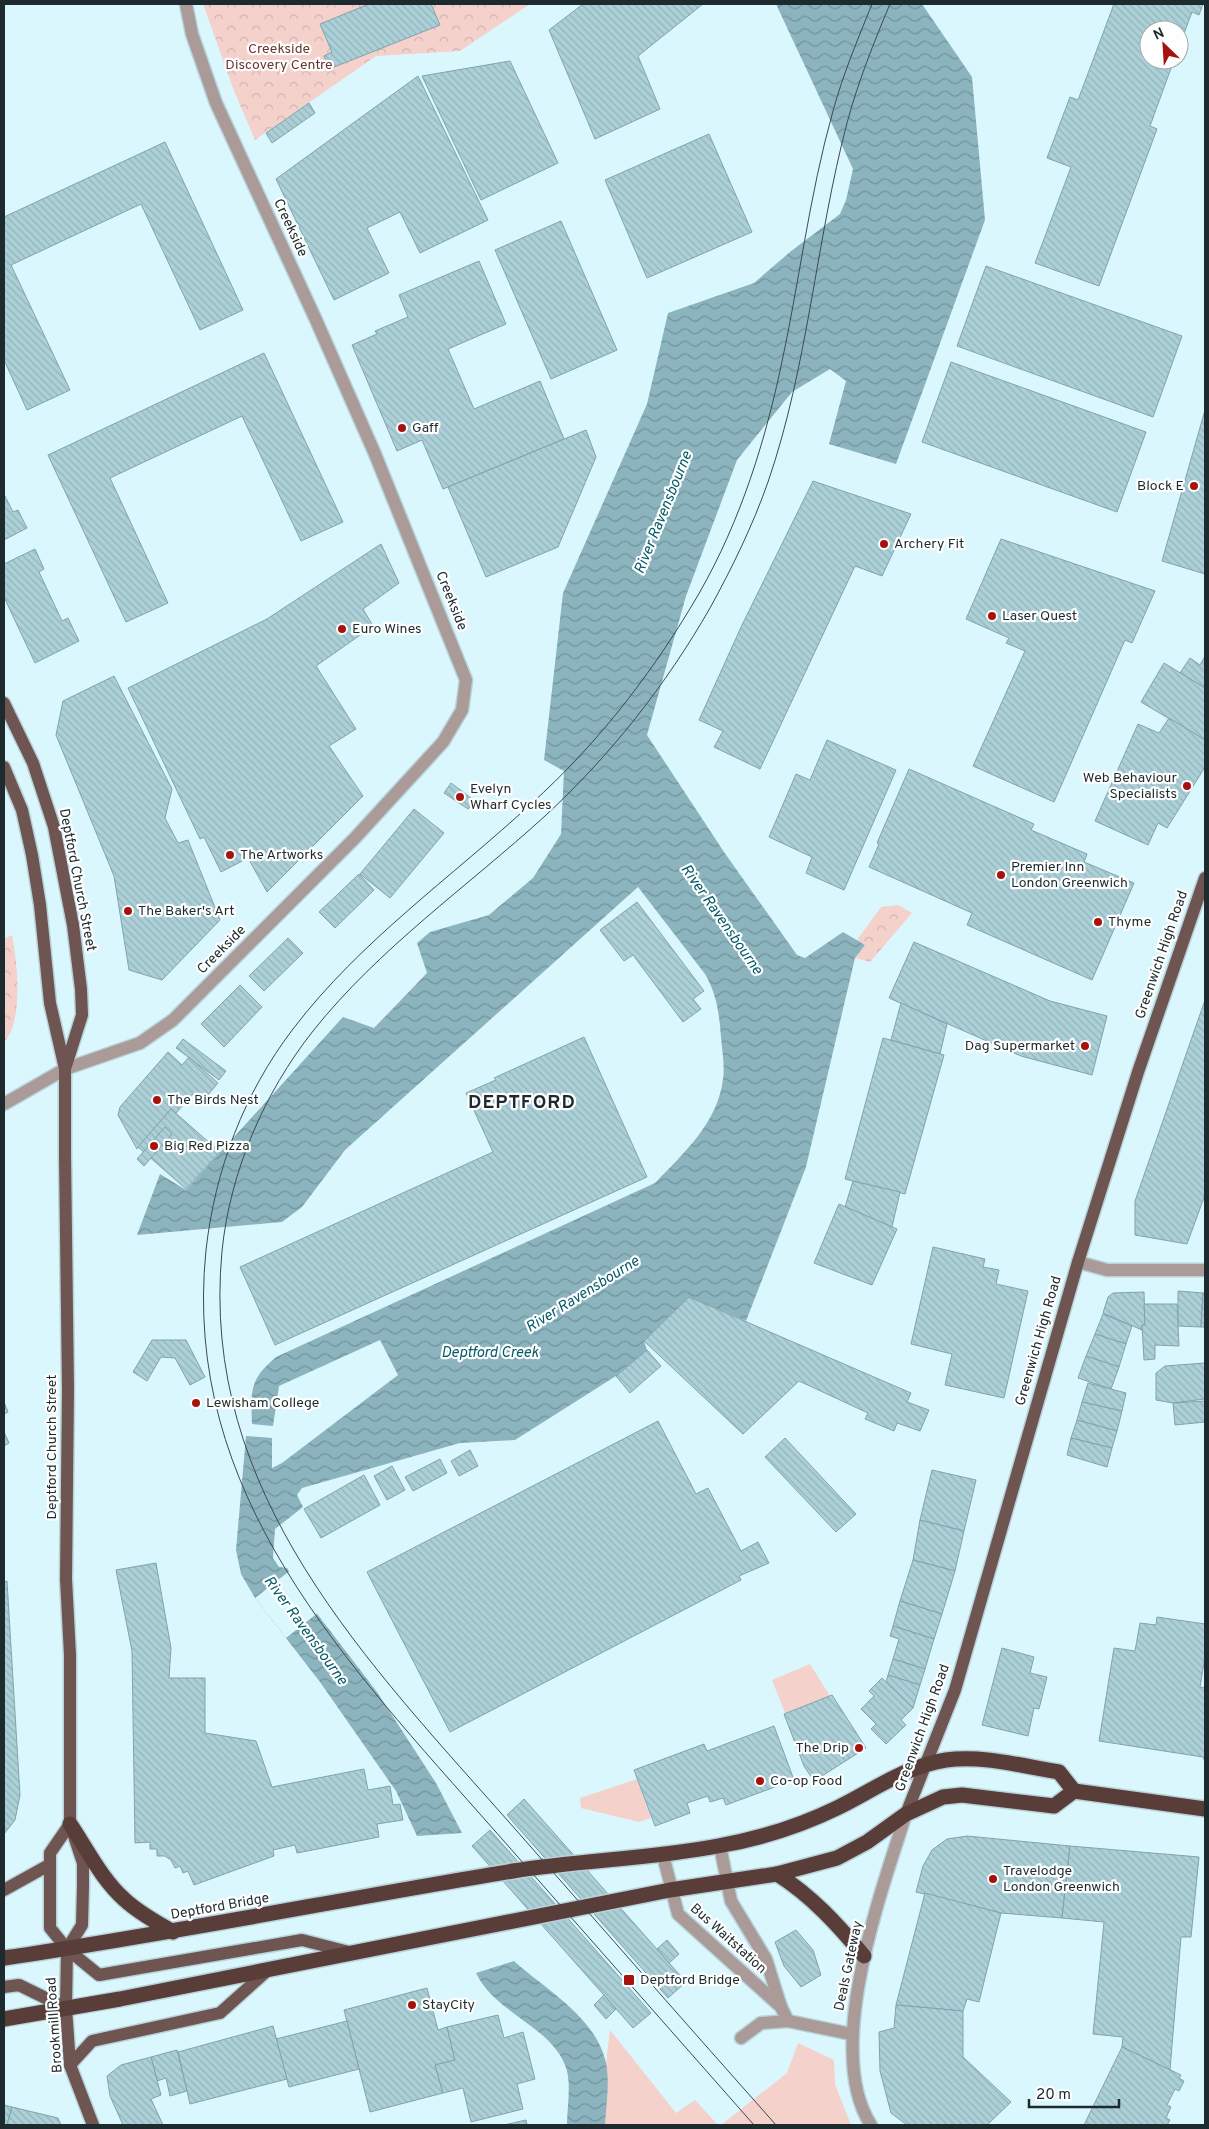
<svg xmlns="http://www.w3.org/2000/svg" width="1209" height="2129" viewBox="0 0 1209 2129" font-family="Overpass,sans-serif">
	<defs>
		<pattern id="park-crowns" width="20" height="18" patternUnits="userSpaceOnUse" patternTransform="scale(1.25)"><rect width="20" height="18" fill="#f5d1cb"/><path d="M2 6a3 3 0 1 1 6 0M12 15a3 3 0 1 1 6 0" fill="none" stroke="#d2b4af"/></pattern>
		<pattern id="water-waves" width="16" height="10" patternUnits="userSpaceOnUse" patternTransform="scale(1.25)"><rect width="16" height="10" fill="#8cb4be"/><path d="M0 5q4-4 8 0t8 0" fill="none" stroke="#72939b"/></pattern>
		<pattern id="building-back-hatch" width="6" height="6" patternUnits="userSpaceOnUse" patternTransform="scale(1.25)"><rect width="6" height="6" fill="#acd0d8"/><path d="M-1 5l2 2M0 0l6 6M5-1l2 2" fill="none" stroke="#94b3ba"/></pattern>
	</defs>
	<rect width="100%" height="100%" fill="#daf7fe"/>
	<g fill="#f5d1cb">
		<polygon points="810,1664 830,1696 785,1713 772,1680"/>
		<polygon points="637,1779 651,1818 639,1822 581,1808 580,1798"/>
		<polygon points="610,2030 676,2113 695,2100 718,2125 605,2125 606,2064"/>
		<polygon points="798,2043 834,2060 835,2084 851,2125 721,2125 787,2073"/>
	</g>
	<g fill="url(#park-crowns)">
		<polygon points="203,4 530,4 460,51 376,56 255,140 234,91"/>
		<polygon points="898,905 912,913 870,962 855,958 865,945 857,940 881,907"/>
		<path d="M12 935C17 961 24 1022 4 1042V939Z"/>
	</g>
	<g fill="url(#water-waves)">
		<path d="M776 4H922L972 77 985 220 896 464 829 444 846 381 830 369 792 392 737 460 686 596 647 735 724 852 797 955 805 958 843 932 865 945 855 958 806 1167 746 1321 689 1297 644 1341 647 1350 616 1376 515 1440 460 1443 302 1488 297 1495 303 1507 275 1529 273 1558 279 1567 287 1568 318 1615 377 1692 436 1783 462 1833 417 1836 396 1791 320 1682 255 1598 241 1574 236 1550 246 1436 272 1438V1468L282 1463 398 1375 380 1340 279 1386 273 1426 252 1424C251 1390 249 1380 276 1357L655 1183C684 1153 718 1122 723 1079 725 1065 722 1050 721 1037 719 1013 717 995 705 974L638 887 345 1150 302 1207 282 1222 137 1235 160 1174 186 1190 343 1017 374 1028 427 973 417 943 430 932 489 915 533 878 561 834 564 771 544 760 563 593 647 404 668 313 754 283 790 252 840 214 846 200 853 169Z"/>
		<path d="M514 1961C546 1990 596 2017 606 2063 610 2082 606 2106 605 2125H567C567 2108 571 2088 567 2071 555 2027 495 2014 476 1973Z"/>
	</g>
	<polygon fill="#daf7fe" points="292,1569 319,1612 286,1638 255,1598"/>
	<g fill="url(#building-back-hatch)" stroke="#81a3ab">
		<polygon points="369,4 431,4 440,25 329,69 324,56 332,52 320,24"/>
		<polygon points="583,4 703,4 638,56 660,109 595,139 549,30"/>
		<polygon points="1114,4 1203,4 1199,15 1192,12 1179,47 1179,30 1149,30 1149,60 1174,60 1150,126 1157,129 1099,286 1035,263 1071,167 1047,158 1070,97 1078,100"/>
		<polygon points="510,61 558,163 481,200 422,76"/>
		<polygon points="418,76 488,220 420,253 400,212 367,228 389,273 334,300 276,179"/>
		<polygon points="309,103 315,113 272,143 266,133"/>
		<polygon points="709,134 752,232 647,278 605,180"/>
		<polygon points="165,142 243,310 200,330 141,204 11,265 70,390 27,410 4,360 4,217"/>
		<polygon points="561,221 617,350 551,379 495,250"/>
		<polygon points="479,261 506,324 448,349 474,409 540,381 564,439 443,489 422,440 397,451 352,345 377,334 375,331 408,317 399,295"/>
		<polygon points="986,266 1182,336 1153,417 957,346"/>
		<polygon points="264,353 343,522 301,541 242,416 110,478 168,603 126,622 48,455"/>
		<polygon points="951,362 1146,432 1117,512 922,442"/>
		<polygon points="1205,410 1205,574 1162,561"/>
		<polygon points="586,430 596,457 558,547 486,577 448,487"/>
		<polygon points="813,481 911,514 882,576 855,566 760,769 714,747 723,731 699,720 742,625"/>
		<polygon points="4,494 13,512 18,510 27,528 4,540"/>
		<polygon points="1001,539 1155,591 1132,643 1125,640 1054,802 973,766 1025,651 1006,643 1009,638 966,619"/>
		<polygon points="381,544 399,583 363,609 373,626 316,666 356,729 329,746 363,796 267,892 248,858 221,872 204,837 200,839 128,688 267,619"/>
		<polygon points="35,549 44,569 39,572 62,621 68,618 79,641 35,663 4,597 4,564"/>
		<polygon points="1205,656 1205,688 1180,673 1190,658 1200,665"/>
		<polygon points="1164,663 1205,688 1205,740 1141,702"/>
		<polygon points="114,676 172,789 165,818 178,843 188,840 220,920 162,980 129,970 114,876 56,735 63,701"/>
		<polygon points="1169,718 1205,740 1205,767 1167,828 1158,823 1148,845 1095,821 1138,724 1159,733"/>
		<polygon points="827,740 896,770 844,890 806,873 812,857 769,837 796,774 810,780"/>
		<polygon points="909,769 1034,824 1031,830 1087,854 1084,862 1134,883 1092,980 967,925 972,913 869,867 879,844 877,843"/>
		<polygon points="451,783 475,801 468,809 444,793"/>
		<polygon points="414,809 444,833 390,898 360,874"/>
		<polygon points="359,874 374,890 335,928 319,912"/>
		<polygon points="637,902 704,991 693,999 701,1009 683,1022 633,955 624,961 600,930"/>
		<polygon points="288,938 303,953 264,991 249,976"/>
		<polygon points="914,942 1050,1001 1107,1016 1092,1075 1021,1056 889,998"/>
		<polygon points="240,985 262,1007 224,1047 201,1024"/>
		<polygon points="1205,1000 1205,1195 1187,1244 1135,1235 1135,1201"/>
		<polygon points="901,1003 947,1024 940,1054 891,1040"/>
		<polygon points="584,1037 647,1177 275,1345 240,1267 493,1152 466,1093 496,1080 494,1078"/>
		<polygon points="883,1038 944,1055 905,1194 845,1179"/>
		<polygon points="183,1039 226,1071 219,1080 176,1048"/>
		<polygon points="168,1052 182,1065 189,1057 218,1083 202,1102 193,1094 176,1113 171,1109 137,1149 118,1115 120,1107"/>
		<polygon points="171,1109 220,1152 186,1189 138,1147"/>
		<polygon points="165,1127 172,1134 144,1166 137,1159"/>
		<polygon points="853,1181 900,1192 892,1227 845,1207"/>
		<polygon points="839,1204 897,1229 872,1285 814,1263"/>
		<polygon points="933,1247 985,1259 983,1267 999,1270 996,1284 1028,1291 1004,1398 945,1385 952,1354 911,1344"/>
		<polygon points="1178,1291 1203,1293 1201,1327 1178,1326"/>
		<polygon points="1144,1292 1145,1325 1142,1325 1142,1330 1103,1313 1108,1297 1113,1293"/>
		<polygon points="1203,1293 1205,1293 1205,1327 1201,1327"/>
		<polygon points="689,1297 911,1393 907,1402 929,1410 920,1431 897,1423 894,1431 865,1419 868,1413 799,1381 743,1434 644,1341"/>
		<polygon points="1144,1304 1177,1304 1179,1346 1155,1345 1155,1359 1144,1360 1142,1325 1145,1325"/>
		<polygon points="1103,1314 1132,1326 1126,1344 1095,1334"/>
		<polygon points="1095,1334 1126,1344 1119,1367 1086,1356"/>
		<polygon points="152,1340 186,1340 205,1377 190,1385 175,1358 161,1357 147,1381 133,1372"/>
		<polygon points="647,1350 661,1366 630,1393 616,1376"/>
		<polygon points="1086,1356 1119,1367 1111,1389 1078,1378"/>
		<polygon points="1205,1363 1205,1399 1173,1403 1156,1400 1156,1373 1165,1366"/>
		<polygon points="1088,1383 1126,1393 1122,1411 1082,1402"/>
		<polygon points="1205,1401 1205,1422 1175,1425 1173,1403"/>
		<polygon points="4,1402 8,1412 4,1414"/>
		<polygon points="1082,1402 1122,1411 1117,1431 1077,1420"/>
		<polygon points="1077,1420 1117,1431 1112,1448 1071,1438"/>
		<polygon points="658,1421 696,1494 708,1488 741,1551 758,1542 769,1563 739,1576 741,1580 450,1732 367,1572"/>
		<polygon points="4,1432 9,1443 4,1446"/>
		<polygon points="785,1438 856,1514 836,1532 765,1457"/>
		<polygon points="1071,1438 1112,1448 1107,1467 1067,1455"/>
		<polygon points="470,1450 478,1466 459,1476 451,1461"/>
		<polygon points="440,1459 447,1473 413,1491 405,1477"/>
		<polygon points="392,1466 405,1490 387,1500 374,1476"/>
		<polygon points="932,1470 976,1480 964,1531 920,1520"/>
		<polygon points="364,1475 380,1505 321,1538 304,1509"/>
		<polygon points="920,1520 964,1531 955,1571 913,1560"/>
		<polygon points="913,1560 955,1571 942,1614 900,1601"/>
		<polygon points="156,1563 171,1648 169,1678 205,1678 205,1733 256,1741 272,1787 364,1769 368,1790 390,1786 393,1805 400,1804 403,1820 377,1824 379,1837 297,1853 295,1845 273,1850 274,1856 194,1885 188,1871 183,1873 180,1866 175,1868 171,1860 165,1856 157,1856 157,1849 150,1849 150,1842 135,1843 132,1651 116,1570"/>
		<polygon points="7,1581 20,1795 15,1820 4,1834 4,1582"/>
		<polygon points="900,1601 942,1614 934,1639 893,1626"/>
		<polygon points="1157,1617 1205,1624 1205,1657 1200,1687 1205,1688 1205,1762 1203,1757 1099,1741 1114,1648 1135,1651 1140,1623 1156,1625"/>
		<polygon points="893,1626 934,1639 925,1669 893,1659 899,1639 890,1636"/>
		<polygon points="1002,1648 1034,1657 1030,1673 1047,1677 1039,1709 1034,1708 1028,1736 982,1725"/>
		<polygon points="893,1659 925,1669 920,1685 888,1675"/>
		<polygon points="888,1675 920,1685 913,1708 886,1682"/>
		<polygon points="882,1678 913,1708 901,1720 906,1725 886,1744 871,1729 876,1724 861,1709 874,1696 869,1691"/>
		<polygon points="832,1695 866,1748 814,1781 804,1766 784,1714"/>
		<polygon points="774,1726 794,1780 726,1805 723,1798 710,1802 708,1796 687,1803 690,1813 655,1826 634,1770 704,1744 707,1751"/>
		<polygon points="524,1799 686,1982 668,1998 507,1815"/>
		<polygon points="490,1830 651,2013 633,2028 472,1846"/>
		<polygon points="967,1836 1070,1846 1062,1918 1001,1913 916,1892 923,1866 932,1850 947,1839"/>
		<polygon points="1070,1846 1199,1857 1191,1937 1181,1937 1170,2070 1122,2047 1123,2037 1093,2034 1104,1922 1062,1918"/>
		<polygon points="925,1893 1001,1913 979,2002 967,1999 963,2011 896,2005"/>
		<polygon points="796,1930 813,1950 821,1975 801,1987 784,1966 775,1942"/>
		<polygon points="667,1940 679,1954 669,1963 657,1949"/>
		<polygon points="427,1988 438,2030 447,2027 455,2060 435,2065 443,2093 370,2112 344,2010"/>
		<polygon points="604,1995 616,2009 606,2019 594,2005"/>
		<polygon points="896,2005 963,2011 963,2057 1011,2102 987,2125 907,2125 891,2113 880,2071 879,2032 894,2028"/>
		<polygon points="498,2015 504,2038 523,2032 535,2079 517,2084 523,2109 471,2122 463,2088 443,2093 435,2065 455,2060 447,2027"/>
		<polygon points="347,2021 359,2069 289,2087 276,2039"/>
		<polygon points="273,2026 287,2079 190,2104 178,2052"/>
		<polygon points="1122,2047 1181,2075 1179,2078 1184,2081 1179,2091 1175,2089 1167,2105 1171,2107 1166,2118 1170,2120 1167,2125 1084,2125"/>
		<polygon points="177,2050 187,2091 170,2096 166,2078 157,2081 151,2057"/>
		<polygon points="151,2057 161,2095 151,2099 163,2125 123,2125 110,2096 107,2076 121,2065"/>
		<polygon points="4,2105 12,2107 7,2125 4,2125"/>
		<polygon points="12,2107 58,2118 61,2125 7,2125"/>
		<polygon points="526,2120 527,2125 504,2125"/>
	</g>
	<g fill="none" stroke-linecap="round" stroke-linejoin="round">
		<g stroke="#b8d2d9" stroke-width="15">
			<g id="street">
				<polyline points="4,1104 65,1069 140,1043 173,1020 355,838 443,742 462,710 466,680 375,454 316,320 216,103 192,34 186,4"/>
				<polyline points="1078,1262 1107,1270 1205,1270"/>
				<polyline points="720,1846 731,1901 766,1959 781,2007 788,2021"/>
				<polyline points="663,1855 678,1914 781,2007"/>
				<polyline points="741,2038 761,2023 788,2021 851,2034"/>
				<path d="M871 2125C823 2051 881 1892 906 1814"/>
			</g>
		</g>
		<g stroke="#b8d2d9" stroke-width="15">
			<g id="primary">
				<polyline points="4,703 33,763 54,827 73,925 81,989 82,1015 65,1069 65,1155 68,1390 66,1579 70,1655 70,1824 83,1863 83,1886 82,1925 67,1949"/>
				<polyline points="4,767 22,810 32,855 40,905 50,1003 65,1069"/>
				<polyline points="906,1814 955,1690 1078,1262 1138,1072 1205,878"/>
				<polyline points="70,1824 50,1853 50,1928 67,1949 99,1975 302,1940 349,1952"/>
				<polyline points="4,1890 49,1865"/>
				<polyline points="67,1949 66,2008 70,2065 93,2125"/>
				<polyline points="4,1987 19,1985 66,2008"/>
				<polyline points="70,2065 92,2041 220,2013 268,1970"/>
			</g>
		</g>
		<g stroke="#b8d2d9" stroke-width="18">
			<g id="highway">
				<path d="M70 1824C87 1849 102 1880 125 1900 139 1913 156 1922 173 1932"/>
				<path d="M777 1874C812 1896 838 1925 864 1956"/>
				<path d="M4 1958C174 1933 343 1899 513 1871 581 1860 650 1859 718 1846 758 1839 800 1826 837 1808 872 1791 906 1766 946 1760 983 1755 1022 1766 1059 1772L1074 1791 1205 1809"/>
				<polyline points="4,2019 120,1999 670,1890 777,1874 837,1858 867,1842 906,1814 943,1797 962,1795 1054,1806 1074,1791"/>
			</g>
		</g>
		<use href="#street" stroke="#aa9b99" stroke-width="12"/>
		<use href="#primary" stroke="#6e5551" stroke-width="12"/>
		<use href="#highway" stroke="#583d39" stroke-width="15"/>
		<g stroke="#3b4b4f" stroke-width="1">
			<path d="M754 2125C668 2027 581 1929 495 1831 346 1662 181 1494 206 1250 215 1170 244 1093 293 1029 360 941 452 877 532 803 595 746 647 680 691 607 735 535 762 454 780 371 799 285 809 196 833 111 843 74 858 39 872 4"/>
			<path d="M776 2125C689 2027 603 1929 516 1830 368 1662 199 1494 222 1251 230 1172 264 1093 313 1031 379 948 467 887 545 816 610 756 666 685 710 608 732 568 753 525 768 482 808 366 816 241 847 123 858 82 874 42 890 4"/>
		</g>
	</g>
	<g fill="#a6120e" stroke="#fefefe" stroke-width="2">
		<circle cx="402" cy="428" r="5"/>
		<circle cx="1194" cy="486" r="5"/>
		<circle cx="884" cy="544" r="5"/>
		<circle cx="992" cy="616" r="5"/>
		<circle cx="342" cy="629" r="5"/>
		<circle cx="1187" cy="786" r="5"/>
		<circle cx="460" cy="797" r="5"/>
		<circle cx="230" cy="855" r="5"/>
		<circle cx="1001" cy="875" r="5"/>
		<circle cx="128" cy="911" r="5"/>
		<circle cx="1098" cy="922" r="5"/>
		<circle cx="1085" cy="1046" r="5"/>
		<circle cx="157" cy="1100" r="5"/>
		<circle cx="154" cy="1146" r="5"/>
		<circle cx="196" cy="1403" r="5"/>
		<circle cx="859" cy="1748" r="5"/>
		<circle cx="760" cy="1781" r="5"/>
		<circle cx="993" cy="1879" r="5"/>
		<rect x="623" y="1974" width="12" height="12" rx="2.5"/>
		<circle cx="412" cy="2005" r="5"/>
	</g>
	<g text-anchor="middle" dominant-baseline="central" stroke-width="4.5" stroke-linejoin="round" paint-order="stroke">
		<g font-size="14" fill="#6a362f" stroke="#fefefe">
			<text x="279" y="49">Creekside<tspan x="279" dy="16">Discovery Centre</tspan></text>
		</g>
		<g font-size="14" fill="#1d2b2e" stroke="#fefefe">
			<text transform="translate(290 228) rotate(65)">Creekside</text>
			<text transform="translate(451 601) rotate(68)">Creekside</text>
			<text transform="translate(77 880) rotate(79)">Deptford Church Street</text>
			<text transform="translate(222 950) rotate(-45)">Creekside</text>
			<text transform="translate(1162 955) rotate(-71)">Greenwich High Road</text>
			<text transform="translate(1039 1341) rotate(-74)">Greenwich High Road</text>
			<text transform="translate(52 1447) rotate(-90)">Deptford Church Street</text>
			<text transform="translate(923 1728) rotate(-70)">Greenwich High Road</text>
			<text transform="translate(220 1907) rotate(-10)">Deptford Bridge</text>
			<text transform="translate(728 1939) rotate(42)">Bus Waitstation</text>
			<text transform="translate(849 1966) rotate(-78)">Deals Gateway</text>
			<text transform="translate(55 2025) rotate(-94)">Brookmill Road</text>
		</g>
		<g font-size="14" fill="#1d2b2e" stroke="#fefefe" text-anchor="start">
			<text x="412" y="428">Gaff</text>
			<text x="1184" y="486" text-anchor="end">Block E</text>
			<text x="894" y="544">Archery Fit</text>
			<text x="1002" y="616">Laser Quest</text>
			<text x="352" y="629">Euro Wines</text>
			<text x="1177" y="778" text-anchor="end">Web Behaviour<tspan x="1177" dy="16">Specialists</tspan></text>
			<text x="470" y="789">Evelyn<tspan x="470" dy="16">Wharf Cycles</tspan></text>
			<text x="240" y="855">The Artworks</text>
			<text x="1011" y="867">Premier Inn<tspan x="1011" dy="16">London Greenwich</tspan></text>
			<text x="138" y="911">The Baker's Art</text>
			<text x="1108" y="922">Thyme</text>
			<text x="1075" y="1046" text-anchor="end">Dag Supermarket</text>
			<text x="167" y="1100">The Birds Nest</text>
			<text x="164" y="1146">Big Red Pizza</text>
			<text x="206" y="1403">Lewisham College</text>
			<text x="849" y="1748" text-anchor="end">The Drip</text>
			<text x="770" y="1781">Co-op Food</text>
			<text x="1003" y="1871">Travelodge<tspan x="1003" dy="16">London Greenwich</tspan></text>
			<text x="640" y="1980">Deptford Bridge</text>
			<text x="422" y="2005">StayCity</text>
		</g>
		<g font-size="15" font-style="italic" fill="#035b69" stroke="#fefefe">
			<text transform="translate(664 513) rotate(-68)">River Ravensbourne</text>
			<text transform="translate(721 920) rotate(55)">River Ravensbourne</text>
			<text transform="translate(583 1295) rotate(-32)">River Ravensbourne</text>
			<text x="490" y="1353">Deptford Creek</text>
			<text transform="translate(305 1631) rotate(54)">River Ravensbourne</text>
		</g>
		<g font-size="19" font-weight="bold" letter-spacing="1" fill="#1d2b2e" stroke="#fefefe">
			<text x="522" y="1103">DEPTFORD</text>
		</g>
	</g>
	<rect width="1209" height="2129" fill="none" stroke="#1d2b2e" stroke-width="10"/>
	<g transform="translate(1164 45) rotate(335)"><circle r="24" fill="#fefefe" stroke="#a4aaab"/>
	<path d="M0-4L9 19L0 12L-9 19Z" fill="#a6120e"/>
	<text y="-8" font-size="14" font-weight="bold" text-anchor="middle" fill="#1d2b2e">N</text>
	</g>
	<path d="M1029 2099v8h90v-8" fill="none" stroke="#1d2b2e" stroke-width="2.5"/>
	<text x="1036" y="2099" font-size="15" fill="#1d2b2e" stroke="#fefefe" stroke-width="4" paint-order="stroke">20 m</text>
</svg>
